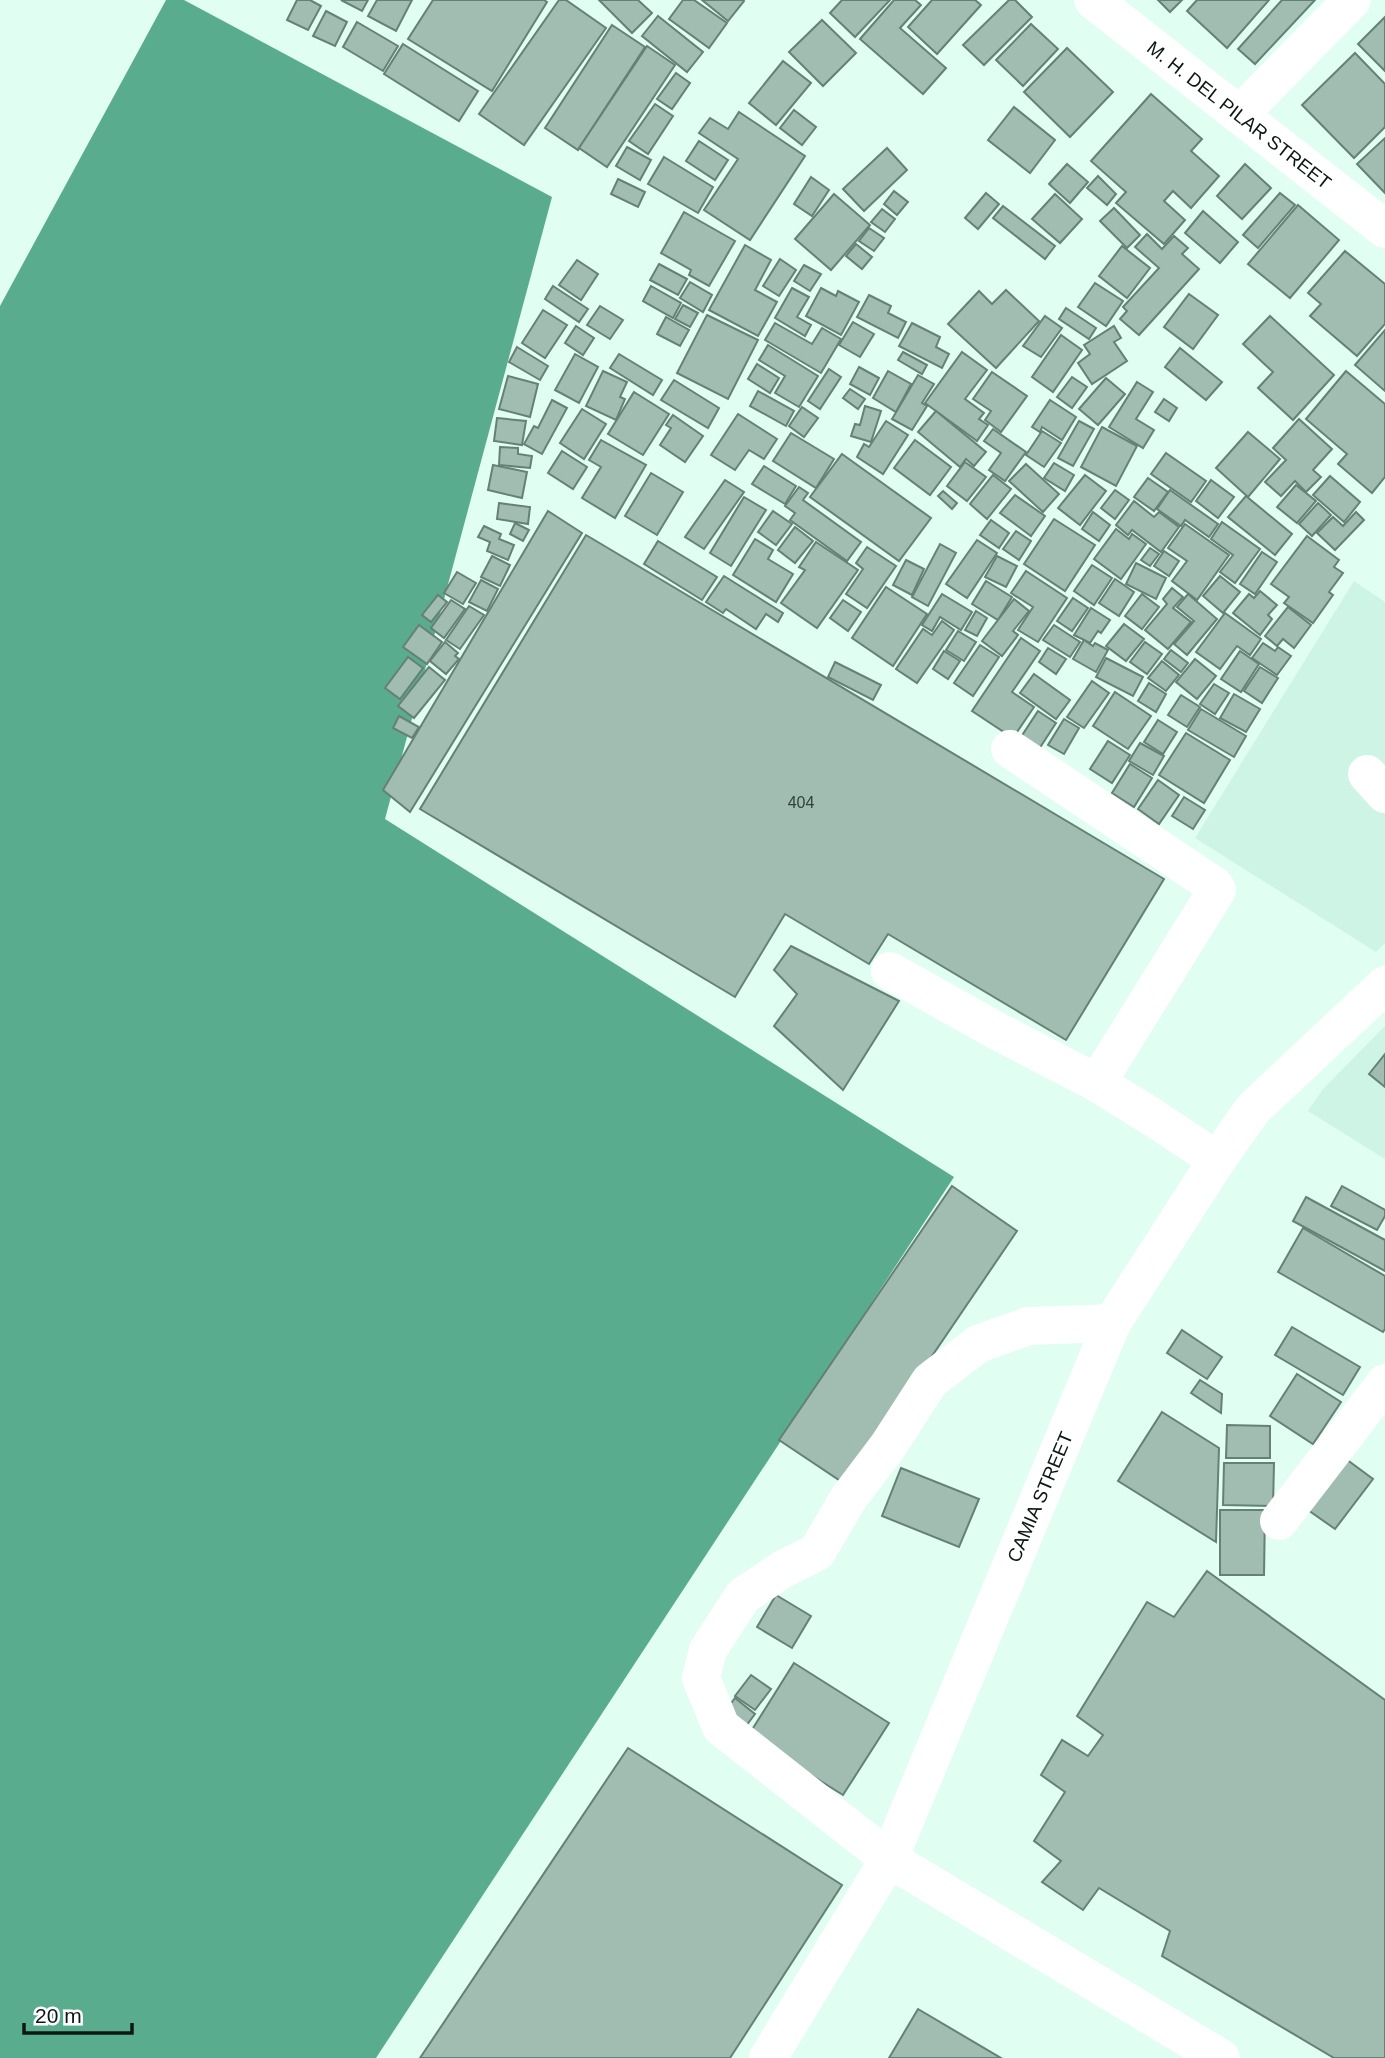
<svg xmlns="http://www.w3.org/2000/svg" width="1385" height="2058" viewBox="0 0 1385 2058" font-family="Helvetica,sans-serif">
	<rect width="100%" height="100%" fill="#e0fef1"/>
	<g fill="#cef4e5">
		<polygon points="1354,581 1385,602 1385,943 1376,952 1195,838"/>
		<polygon points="1385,1026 1385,1159 1308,1111 1323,1089"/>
	</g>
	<polygon fill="#5aac8f" points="166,0 184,0 552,197 385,819 954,1177 376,2058 0,2058 0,306"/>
	<g fill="#a1bdb1" stroke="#658075" stroke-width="2">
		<polygon points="297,0 310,0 321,6 308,30 287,20"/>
		<polygon points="341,0 368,0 362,11"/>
		<polygon points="377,0 412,0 396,31 368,16"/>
		<polygon points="433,0 544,0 547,2 492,91 408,39"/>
		<polygon points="559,0 566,0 606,28 524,145 479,114"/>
		<polygon points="599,0 638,0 652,13 632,33"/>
		<polygon points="683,0 694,0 727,23 709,48 669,19"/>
		<polygon points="702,0 743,0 744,1 728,21"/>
		<polygon points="842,0 890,0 855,37 830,13"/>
		<polygon points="894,0 915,0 921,5 900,28 946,68 923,94 860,39"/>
		<polygon points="932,0 975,0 981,5 937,54 908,27"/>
		<polygon points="1009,0 1015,0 1032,17 984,65 963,45"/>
		<polygon points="1158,0 1182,0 1170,12"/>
		<polygon points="1197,0 1269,0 1227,48 1187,11"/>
		<polygon points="1282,0 1315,0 1255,64 1238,49"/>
		<polygon points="326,11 347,22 335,46 313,36"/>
		<polygon points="658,16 703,52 687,72 642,36"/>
		<polygon points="1385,17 1385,71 1358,44"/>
		<polygon points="822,20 856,53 823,86 789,52"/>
		<polygon points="357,22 398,46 383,71 343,47"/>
		<polygon points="1031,24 1058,49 1023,86 996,60"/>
		<polygon points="612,25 645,47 578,150 545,128"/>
		<polygon points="403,44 478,91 459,121 384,74"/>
		<polygon points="647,46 675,65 607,167 579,148"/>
		<polygon points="1067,48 1113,92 1070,137 1024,92"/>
		<polygon points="1355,53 1385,84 1385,127 1354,158 1302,105"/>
		<polygon points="783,61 811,83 776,125 749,103"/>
		<polygon points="676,73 690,83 672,109 657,99"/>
		<polygon points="1151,94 1202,139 1191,151 1219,176 1191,208 1173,191 1164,201 1185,220 1164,244 1116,203 1126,192 1091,161"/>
		<polygon points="655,104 673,116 648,154 629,141"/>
		<polygon points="1014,107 1055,140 1030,173 988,140"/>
		<polygon points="794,110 816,127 802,145 780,128"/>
		<polygon points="739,112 805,156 750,240 704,210 738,159 699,133 710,118 728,129"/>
		<polygon points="1385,138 1385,193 1357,164"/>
		<polygon points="699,141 728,160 715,180 686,161"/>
		<polygon points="627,147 651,160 640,180 616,166"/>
		<polygon points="887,148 907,170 864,211 843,189"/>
		<polygon points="664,157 713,187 698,213 648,184"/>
		<polygon points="1067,164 1088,182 1070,203 1049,184"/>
		<polygon points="1245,164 1271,188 1242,219 1217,196"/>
		<polygon points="1098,176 1116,194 1107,205 1087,188"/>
		<polygon points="811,177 829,190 812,216 794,204"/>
		<polygon points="618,179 645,192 638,207 611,194"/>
		<polygon points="894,191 908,202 897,215 884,204"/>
		<polygon points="986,193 999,204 978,229 965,218"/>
		<polygon points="1280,193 1295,205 1258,248 1243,235"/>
		<polygon points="834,194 870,225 831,270 795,239"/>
		<polygon points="1055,194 1082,219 1060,243 1032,219"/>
		<polygon points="1298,205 1339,240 1290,298 1248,264"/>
		<polygon points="1003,206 1055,246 1045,259 993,218"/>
		<polygon points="1114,208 1140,235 1127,248 1100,221"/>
		<polygon points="882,209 895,219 885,232 871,222"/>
		<polygon points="1203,211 1238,242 1220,263 1185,233"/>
		<polygon points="684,212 735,241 709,286 689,275 691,270 661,253"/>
		<polygon points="869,228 884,238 874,251 859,241"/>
		<polygon points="1147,234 1162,249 1174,236 1188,248 1182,254 1199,269 1139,335 1120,319 1127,311 1123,307 1159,268 1135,247"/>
		<polygon points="856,244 872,257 862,269 846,256"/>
		<polygon points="745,245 771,260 755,290 777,302 758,336 709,310"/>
		<polygon points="1122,246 1150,268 1127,298 1099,276"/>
		<polygon points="1345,251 1385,284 1385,324 1357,356 1310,316 1321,304 1308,293"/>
		<polygon points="780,259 796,270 779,296 763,286"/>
		<polygon points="577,260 598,274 581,300 559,285"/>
		<polygon points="659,264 687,279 678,295 650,280"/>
		<polygon points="804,265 821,274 810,291 794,281"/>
		<polygon points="690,282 712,295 703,312 680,298"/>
		<polygon points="1095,283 1123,301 1106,326 1078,307"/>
		<polygon points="553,286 588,309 579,322 545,299"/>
		<polygon points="651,286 681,303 673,318 643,301"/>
		<polygon points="792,288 809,297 797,317 811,325 805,336 775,318"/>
		<polygon points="821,288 836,296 838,291 859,302 841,335 806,316"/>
		<polygon points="1006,290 1039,321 996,368 948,324 979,291 992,304"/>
		<polygon points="1189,294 1218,315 1193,349 1164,327"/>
		<polygon points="869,295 891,306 888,313 906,322 898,338 857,317"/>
		<polygon points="683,305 698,313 690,327 675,319"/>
		<polygon points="600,306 623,320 610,339 587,325"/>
		<polygon points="1066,308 1096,328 1089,339 1059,319"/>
		<polygon points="543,310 567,325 545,358 522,343"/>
		<polygon points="707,315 758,340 728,399 677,373"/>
		<polygon points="1045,316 1062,328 1041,357 1023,346"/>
		<polygon points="1270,316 1334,375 1293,420 1258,388 1273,372 1243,344"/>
		<polygon points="666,317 689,330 680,346 657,334"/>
		<polygon points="853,322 874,334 860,357 839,345"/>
		<polygon points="775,323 812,344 822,328 841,339 821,373 765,340"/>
		<polygon points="912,323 940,337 936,347 949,354 942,368 899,346"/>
		<polygon points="576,326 594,338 583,355 565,343"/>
		<polygon points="1114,326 1121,338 1114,342 1127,361 1092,384 1078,363 1090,354 1084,345"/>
		<polygon points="1385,330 1385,391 1355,365"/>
		<polygon points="1061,335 1082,350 1053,392 1032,377"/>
		<polygon points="768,345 818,376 799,407 775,393 785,376 759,360"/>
		<polygon points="517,347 548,366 540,380 509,362"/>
		<polygon points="1180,348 1222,382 1206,400 1165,367"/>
		<polygon points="903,352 927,365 922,374 898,360"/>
		<polygon points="962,352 987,370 965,399 984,413 979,419 988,425 977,441 925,403"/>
		<polygon points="575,354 598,367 579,403 555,390"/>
		<polygon points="619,354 662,380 653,395 610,368"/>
		<polygon points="757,364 779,378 770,393 748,379"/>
		<polygon points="859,367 879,378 870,395 850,384"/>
		<polygon points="829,369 841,377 820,409 808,401"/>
		<polygon points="603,371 627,382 620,397 625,399 616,420 586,406"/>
		<polygon points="888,371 911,384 896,412 873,398"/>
		<polygon points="1346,371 1385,404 1385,477 1372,493 1338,464 1347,454 1306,419"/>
		<polygon points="992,372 1027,396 1001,432 985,420 991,411 973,399"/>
		<polygon points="918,375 934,384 922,403 927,406 912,430 892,419"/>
		<polygon points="508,376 538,384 530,417 499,409"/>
		<polygon points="1072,377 1087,387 1072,408 1057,397"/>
		<polygon points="1106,378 1125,394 1098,425 1079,409"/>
		<polygon points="674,380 719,408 708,428 661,400"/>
		<polygon points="1137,382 1153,392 1136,419 1154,430 1143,448 1109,427"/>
		<polygon points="850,389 865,399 858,409 843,398"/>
		<polygon points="758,391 794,411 786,426 750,406"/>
		<polygon points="634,392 669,414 643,455 608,434"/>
		<polygon points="1164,399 1177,408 1169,421 1155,412"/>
		<polygon points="552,400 567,408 542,454 524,444 534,426 538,428"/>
		<polygon points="1050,400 1076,417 1062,440 1042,427 1040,432 1032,427"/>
		<polygon points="865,406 881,411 871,442 851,436 855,424 860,425"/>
		<polygon points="802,407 818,418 804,437 789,426"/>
		<polygon points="582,409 606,424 584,459 560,443"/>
		<polygon points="936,411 986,452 974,466 966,459 960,467 918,432"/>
		<polygon points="738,414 777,439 764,459 749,450 735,470 711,455"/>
		<polygon points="673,415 703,436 685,462 660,445 671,428 666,425"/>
		<polygon points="497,418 526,421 522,445 494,441"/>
		<polygon points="1299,419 1332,449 1313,470 1321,477 1306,492 1295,481 1281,496 1265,482 1286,460 1273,448"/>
		<polygon points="886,421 908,435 883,474 857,457 864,444 869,447"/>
		<polygon points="1079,421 1094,429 1073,466 1058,458"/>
		<polygon points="1102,427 1137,446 1116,486 1081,467"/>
		<polygon points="993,429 1026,452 1005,481 989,470 1001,453 984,441"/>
		<polygon points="1042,431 1061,443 1044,467 1026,455"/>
		<polygon points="1248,432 1280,459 1248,497 1216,468"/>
		<polygon points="791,433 834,459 816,488 773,461"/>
		<polygon points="601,440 646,465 615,518 582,498 601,467 589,460"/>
		<polygon points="915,440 951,467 930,495 894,468"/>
		<polygon points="500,447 518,448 518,454 532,456 530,468 499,465"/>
		<polygon points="562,451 587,467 573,489 548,473"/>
		<polygon points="1166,453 1206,481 1191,502 1151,474"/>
		<polygon points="842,454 931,518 899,561 810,497"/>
		<polygon points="965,462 986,477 967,501 947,486"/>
		<polygon points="1054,463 1074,475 1065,491 1044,478"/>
		<polygon points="1026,464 1059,494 1043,512 1009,481"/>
		<polygon points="493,465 527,472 522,498 488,490"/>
		<polygon points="764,466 796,486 785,504 752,484"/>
		<polygon points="651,473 683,492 657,535 625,516"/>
		<polygon points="993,475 1011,489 987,519 970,504"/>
		<polygon points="1085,475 1106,491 1080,525 1058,508"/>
		<polygon points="1330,476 1360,502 1344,522 1313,495"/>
		<polygon points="1148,478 1168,492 1154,511 1134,497"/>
		<polygon points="725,480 744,492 704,549 685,537"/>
		<polygon points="1211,480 1234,497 1218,518 1196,501"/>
		<polygon points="1296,485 1316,501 1297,523 1277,507"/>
		<polygon points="799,487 808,493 803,500 861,542 847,561 790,520 795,513 785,506"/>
		<polygon points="1115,490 1129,500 1115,519 1101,508"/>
		<polygon points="1170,490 1218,524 1209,537 1185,520 1181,526 1157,509"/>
		<polygon points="943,491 957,503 952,509 938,496"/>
		<polygon points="1015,495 1045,516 1031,536 1000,513"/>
		<polygon points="1246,496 1292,534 1275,555 1228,517"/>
		<polygon points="744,497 766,510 731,566 710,553"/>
		<polygon points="1134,501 1154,517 1159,512 1179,527 1161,552 1132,530 1128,535 1116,525"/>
		<polygon points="499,503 530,507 528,524 497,519"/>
		<polygon points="1318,503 1331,515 1312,536 1299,524"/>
		<polygon points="548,511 582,533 410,812 383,790"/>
		<polygon points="773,511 792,524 776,545 758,532"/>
		<polygon points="1093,512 1110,525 1099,541 1082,529"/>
		<polygon points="1356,512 1364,520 1335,550 1317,533 1333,517 1343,526"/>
		<polygon points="1054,519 1095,545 1065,591 1024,564"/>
		<polygon points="991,520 1009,533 999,548 980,535"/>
		<polygon points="1222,522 1260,549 1235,583 1220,572 1233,555 1211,539"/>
		<polygon points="515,523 529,530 523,541 510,534"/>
		<polygon points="1185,524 1229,555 1197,600 1172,581 1187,561 1168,548"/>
		<polygon points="484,526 501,534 499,539 514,545 508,560 487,551 490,542 478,537"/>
		<polygon points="795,527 813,541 795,563 778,550"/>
		<polygon points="1116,529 1129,539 1132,534 1146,544 1121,579 1094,559"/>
		<polygon points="1016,531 1031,541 1019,560 1003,549"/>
		<polygon points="586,535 1164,879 1066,1040 888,934 869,964 785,914 735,997 420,809"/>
		<polygon points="1307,536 1339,560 1334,567 1343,573 1329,592 1333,595 1313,623 1284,603 1289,597 1271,584"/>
		<polygon points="755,539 773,550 768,559 793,574 776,602 733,575"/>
		<polygon points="977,540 997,553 967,598 946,584"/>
		<polygon points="658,541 717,577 702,600 644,564"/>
		<polygon points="816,542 858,570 817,628 781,603 805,570 799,567"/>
		<polygon points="940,544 956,553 928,606 912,597"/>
		<polygon points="867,547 896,566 867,608 846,594 863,569 856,563"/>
		<polygon points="1150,548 1159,554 1150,566 1141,560"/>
		<polygon points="1164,551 1179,561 1169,576 1154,566"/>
		<polygon points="1262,552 1277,562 1255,594 1240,584"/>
		<polygon points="492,556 510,565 500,586 481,577"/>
		<polygon points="997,556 1017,566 1006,587 985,577"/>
		<polygon points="906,560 924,569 912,595 893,585"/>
		<polygon points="1136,563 1166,578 1156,599 1126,584"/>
		<polygon points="1092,565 1112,578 1094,605 1074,591"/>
		<polygon points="1026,571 1067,598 1038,642 1018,630 1033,607 1011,593"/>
		<polygon points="457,572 476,583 463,604 444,593"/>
		<polygon points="724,576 783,613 778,622 766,614 756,629 726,609 723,613 706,602"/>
		<polygon points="1220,576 1240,592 1223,613 1203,596"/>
		<polygon points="1115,579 1134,592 1119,616 1099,603"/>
		<polygon points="481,580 498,589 487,611 469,602"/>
		<polygon points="986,581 1012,597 998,620 972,604"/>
		<polygon points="886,587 927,614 893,666 852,638"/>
		<polygon points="1172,588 1183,597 1173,608 1191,622 1168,649 1145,630 1167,604 1163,599"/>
		<polygon points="1260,591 1277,605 1268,615 1272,619 1260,635 1233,613 1249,594 1254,598"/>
		<polygon points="942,594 972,612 961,630 940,617 932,631 922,625"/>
		<polygon points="1142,594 1159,607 1142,629 1125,616"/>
		<polygon points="1188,594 1217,619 1187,655 1174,644 1194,621 1177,607"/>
		<polygon points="438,595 447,602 431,622 422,615"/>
		<polygon points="1073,598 1088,608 1072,631 1057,621"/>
		<polygon points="1014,599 1029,611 1013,631 1018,635 1002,656 982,641"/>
		<polygon points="451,600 465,609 444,638 431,628"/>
		<polygon points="843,600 861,612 848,631 830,618"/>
		<polygon points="469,606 484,615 460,649 446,640"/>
		<polygon points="1288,607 1311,625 1294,648 1283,639 1277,646 1265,636"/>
		<polygon points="1091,608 1110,620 1101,633 1098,631 1090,643 1074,635"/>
		<polygon points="976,611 987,618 977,636 965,630"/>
		<polygon points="1225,613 1261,639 1250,655 1237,646 1220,669 1196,652"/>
		<polygon points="942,621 954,630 917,683 896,669 923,629 932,635"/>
		<polygon points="1124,624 1144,639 1126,661 1106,646"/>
		<polygon points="419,625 442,642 427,664 403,647"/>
		<polygon points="1054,625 1080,642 1070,657 1043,640"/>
		<polygon points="958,631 976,642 964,661 946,650"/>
		<polygon points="1021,638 1040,651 1012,692 1034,707 1013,738 972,711"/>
		<polygon points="1084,640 1093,646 1095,643 1108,650 1096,672 1073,659"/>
		<polygon points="445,642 458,653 455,656 459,659 446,674 430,661"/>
		<polygon points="1145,642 1162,654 1147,674 1130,662"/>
		<polygon points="1263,643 1275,651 1278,647 1291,656 1277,675 1252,658"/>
		<polygon points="980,645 999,657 973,696 954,683"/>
		<polygon points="1048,648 1066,659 1056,674 1039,662"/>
		<polygon points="1171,650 1188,663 1181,672 1164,659"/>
		<polygon points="944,651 960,661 948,679 933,669"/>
		<polygon points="1240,651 1259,664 1241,692 1221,679"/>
		<polygon points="408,657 423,668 400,699 385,688"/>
		<polygon points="1106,658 1143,677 1133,696 1096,677"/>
		<polygon points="1195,659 1216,676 1197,699 1176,682"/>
		<polygon points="1162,661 1179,675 1166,691 1148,678"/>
		<polygon points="835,662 881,685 873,700 828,677"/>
		<polygon points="429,667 445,680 414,718 398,706"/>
		<polygon points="1260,667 1278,678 1262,703 1244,691"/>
		<polygon points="1034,674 1070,700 1056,719 1020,693"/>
		<polygon points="1092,681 1109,693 1084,728 1067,717"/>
		<polygon points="1149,683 1166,694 1156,712 1138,701"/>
		<polygon points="1214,684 1229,693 1215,714 1200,704"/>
		<polygon points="1115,692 1151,716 1128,749 1093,726"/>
		<polygon points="1234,694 1260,709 1246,732 1220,718"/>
		<polygon points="1181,695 1200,707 1187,727 1168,715"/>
		<polygon points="1201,709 1246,736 1234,757 1188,730"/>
		<polygon points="1038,711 1056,723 1039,749 1021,737"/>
		<polygon points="399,716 419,727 412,738 393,728"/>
		<polygon points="1064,719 1079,728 1064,754 1048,745"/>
		<polygon points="1158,720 1177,732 1163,754 1144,742"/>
		<polygon points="1186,733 1230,760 1204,803 1159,775"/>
		<polygon points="1108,741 1130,755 1112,783 1090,769"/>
		<polygon points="1140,743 1164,756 1153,775 1129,761"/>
		<polygon points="1130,764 1152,778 1134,807 1112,793"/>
		<polygon points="1158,780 1179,795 1159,824 1138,809"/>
		<polygon points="1184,797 1205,810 1193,829 1172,816"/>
		<polygon points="791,946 899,1001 843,1090 774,1026 797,994 774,970"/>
		<polygon points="1385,1054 1385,1087 1369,1074"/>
		<polygon points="952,1186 1017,1231 845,1484 779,1440"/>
		<polygon points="1342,1186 1385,1210 1385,1216 1377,1230 1331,1206"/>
		<polygon points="1306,1197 1385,1240 1385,1271 1293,1221"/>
		<polygon points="1303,1228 1385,1276 1385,1329 1383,1332 1278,1272"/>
		<polygon points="1292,1327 1360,1367 1343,1395 1275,1355"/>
		<polygon points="1182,1330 1222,1357 1207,1379 1167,1353"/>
		<polygon points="1297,1374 1341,1402 1313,1444 1270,1416"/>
		<polygon points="1200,1380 1222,1394 1221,1413 1191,1393"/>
		<polygon points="1162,1412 1219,1448 1216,1542 1118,1481"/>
		<polygon points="1227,1425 1270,1426 1270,1458 1226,1458"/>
		<polygon points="1346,1459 1373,1479 1335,1529 1308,1510"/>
		<polygon points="1224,1463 1274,1463 1273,1506 1223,1505"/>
		<polygon points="901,1468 979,1499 959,1547 882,1516"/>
		<polygon points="1220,1510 1265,1510 1264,1575 1220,1575"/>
		<polygon points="1207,1571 1385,1700 1385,2058 1334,2058 1162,1956 1170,1931 1099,1888 1083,1910 1042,1882 1061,1861 1034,1841 1065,1792 1041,1775 1062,1740 1088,1756 1103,1735 1077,1716 1147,1602 1174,1617"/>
		<polygon points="776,1595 811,1616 792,1648 757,1627"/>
		<polygon points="794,1663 889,1723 843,1795 748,1736"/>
		<polygon points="751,1675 771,1689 755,1710 735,1696"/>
		<polygon points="735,1698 755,1714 743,1730 723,1714"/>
		<polygon points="628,1748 842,1885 730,2058 420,2058"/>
		<polygon points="918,2009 1001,2058 889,2058"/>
	</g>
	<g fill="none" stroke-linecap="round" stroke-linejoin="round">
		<g stroke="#fff" stroke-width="38">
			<polyline points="1239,115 1352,0"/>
			<polyline points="1010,749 1215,886 1217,890 1097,1083"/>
			<polyline points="1367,774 1385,794"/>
			<polyline points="890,971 997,1031 1097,1083 1149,1115 1217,1160"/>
			<polyline points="1112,1323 1028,1326 978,1344 930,1381 888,1446 848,1499 817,1552 783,1569 743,1596 708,1650 701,1678 721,1727 889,1859 1221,2058"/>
			<polyline points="1279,1521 1385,1383"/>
			<polyline points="768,2058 889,1859 1112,1323 1217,1160 1253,1109 1385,985"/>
		</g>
		<polyline stroke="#fff" stroke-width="38" points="1093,0 1385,229"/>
	</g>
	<g text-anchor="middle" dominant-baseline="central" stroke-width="5" stroke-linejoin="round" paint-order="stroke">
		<g font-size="16" fill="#32413a">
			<text x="801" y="802">404</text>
		</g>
		<g font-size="19" fill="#0d1813" stroke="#fff">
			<text transform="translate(1239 115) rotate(38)">M. H. DEL PILAR STREET</text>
			<text transform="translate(1040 1497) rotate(-67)">CAMIA STREET</text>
		</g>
	</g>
	<path d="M24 2023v10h108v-10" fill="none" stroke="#0d1813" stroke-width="3.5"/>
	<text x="35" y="2023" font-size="21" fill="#0d1813" stroke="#ffffff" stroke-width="5" paint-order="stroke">20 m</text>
</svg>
